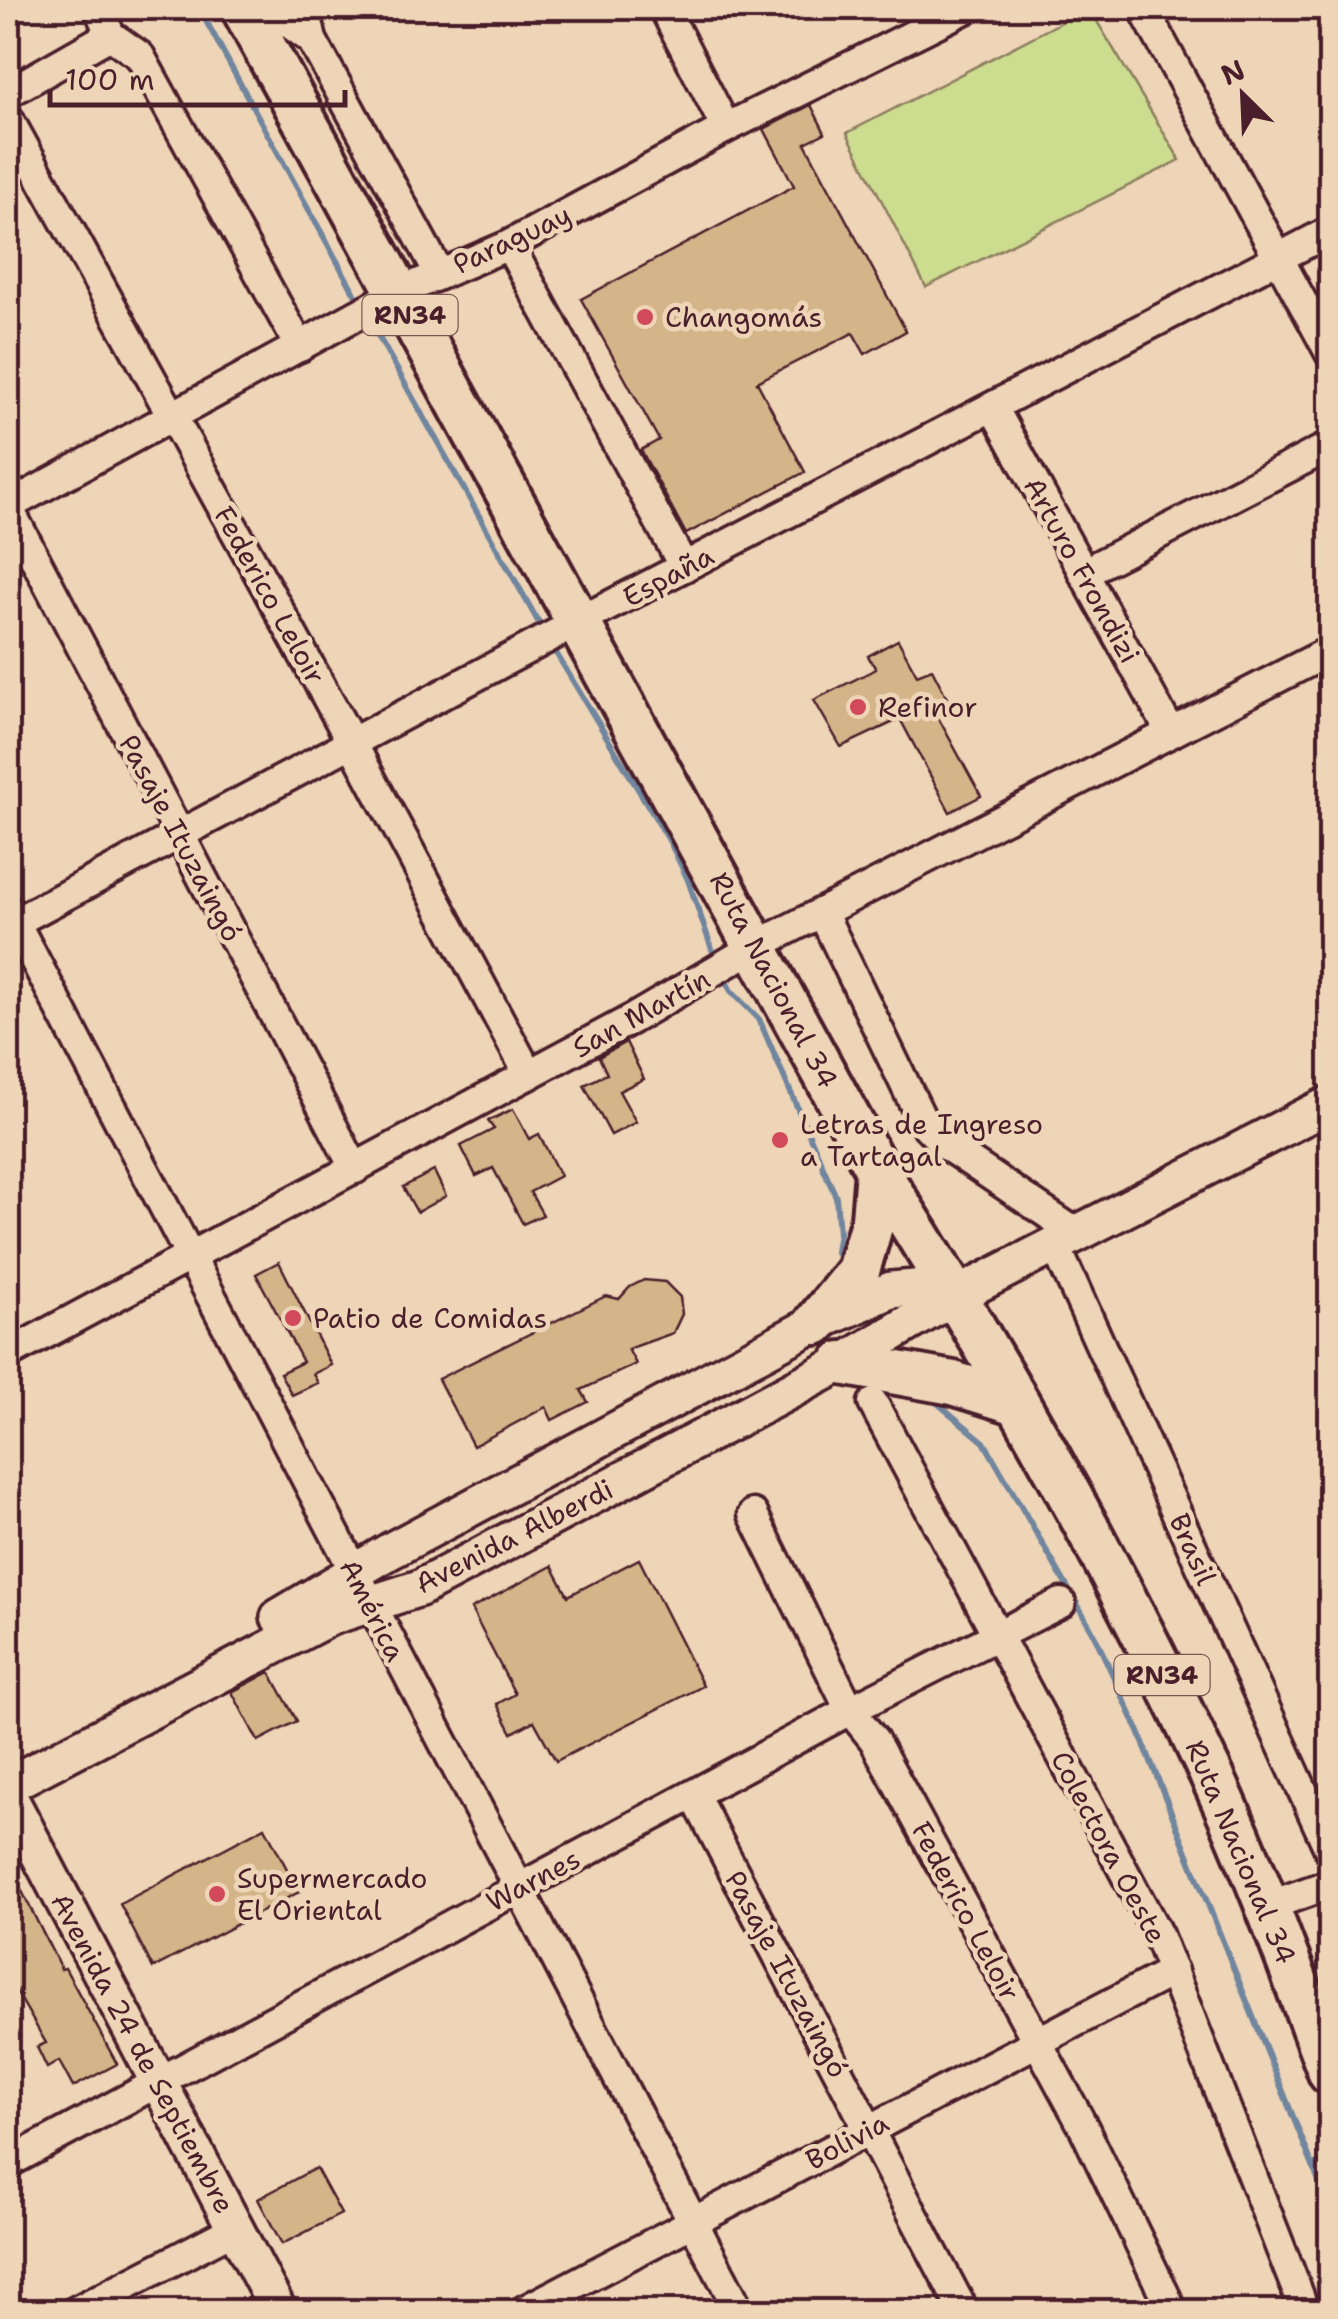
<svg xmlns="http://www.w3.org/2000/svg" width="1338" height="2319" viewBox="0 0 1338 2319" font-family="'Shantell Sans',sans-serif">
	<rect width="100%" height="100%" fill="#efd5b7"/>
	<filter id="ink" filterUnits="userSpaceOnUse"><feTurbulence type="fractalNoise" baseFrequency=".01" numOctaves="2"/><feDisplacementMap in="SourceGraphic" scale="20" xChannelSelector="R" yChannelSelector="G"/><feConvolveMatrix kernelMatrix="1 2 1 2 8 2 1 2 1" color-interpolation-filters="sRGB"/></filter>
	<g filter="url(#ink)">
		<polygon fill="#cddd90" stroke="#8c7e5e" stroke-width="2.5" points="1089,8 1180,160 926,287 847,133"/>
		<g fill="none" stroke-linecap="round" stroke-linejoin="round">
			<g stroke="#70859e" stroke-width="6">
				<polyline points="199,8 361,305"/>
				<polyline points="367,316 544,632"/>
				<polyline points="550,643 670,842 688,880 715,958"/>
				<polyline points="722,974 731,991 759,1019 836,1197 839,1233 836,1252"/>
				<polyline points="930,1397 984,1442 1092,1630 1139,1732 1330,2209"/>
				<polyline points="1316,2165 1330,2162"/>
			</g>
		</g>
		<g fill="#d4b589" stroke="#4a1f2b" stroke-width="2.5">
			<polygon points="811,105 825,133 805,143 906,331 865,354 853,333 757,382 805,472 686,534 641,450 659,440 581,299 794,186 764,129"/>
			<polygon points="898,640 917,675 932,669 949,702 934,710 981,796 950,812 900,719 841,747 814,700 876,669 868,656"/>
			<polygon points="626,1042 644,1079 619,1091 636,1122 611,1135 584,1085 607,1074 599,1057"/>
			<polygon points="513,1109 529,1139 539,1134 560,1176 530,1192 543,1215 523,1224 493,1168 476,1176 461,1146 494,1129 488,1121"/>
			<polygon points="434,1171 446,1196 417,1212 403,1187"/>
			<polygon points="279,1262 331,1365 313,1374 318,1383 292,1395 280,1373 303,1362 256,1274"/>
			<polygon points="644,1280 665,1282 680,1297 682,1314 673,1333 628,1349 636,1364 581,1390 588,1402 552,1420 546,1407 473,1446 438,1379 606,1296 619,1299 630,1287"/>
			<polygon points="639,1559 703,1686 556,1761 534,1721 512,1733 497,1704 515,1694 471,1609 552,1566 568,1596"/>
			<polygon points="270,1672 297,1721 258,1741 232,1692"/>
			<polygon points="265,1827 299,1892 153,1968 120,1904"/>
			<polygon points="8,1863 61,1969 65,1968 117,2064 73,2087 59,2061 47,2068 37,2047 46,2043 8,1977"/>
			<polygon points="316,2168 341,2214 282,2244 258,2199"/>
		</g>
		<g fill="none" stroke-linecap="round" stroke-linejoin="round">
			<g stroke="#4a1f2b" stroke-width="35">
				<g id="minor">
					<polyline points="99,8 110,35 140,56 300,347"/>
					<polyline points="268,8 312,40"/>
					<polyline points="305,8 312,40 439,273"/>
					<polyline points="664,8 726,128"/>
					<polyline points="1143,8 1330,353"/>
					<polyline points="8,93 110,35"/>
					<polyline points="8,118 352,743 529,1075"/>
					<polyline points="509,245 684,567"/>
					<polyline points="993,407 1171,733"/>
					<polyline points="8,506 397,293 509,245 726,128 967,8"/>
					<polyline points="8,507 355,1169"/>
					<polyline points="1083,573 1330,446"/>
					<path d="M8 909C255 1375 493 1845 740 2312"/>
					<polyline points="822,912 923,1122 944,1144 1079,1235"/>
					<polyline points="8,926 578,622 1330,231"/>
					<polyline points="1056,1247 1330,1851"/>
					<polyline points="8,1354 632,1019 756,946 1330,651"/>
					<polyline points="873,1403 1158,1935 1300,2298 1300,2312"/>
					<polyline points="753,1514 850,1710 874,1740 1084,2128 1173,2312"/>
					<polyline points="694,1795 964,2312"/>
					<polyline points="1268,1906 1330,1884"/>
					<polyline points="8,2163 850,1710 1061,1603"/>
					<polyline points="74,2312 236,2228"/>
					<polyline points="521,2312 1173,1971"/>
				</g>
			</g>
			<g stroke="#4a1f2b" stroke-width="42">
				<g id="major">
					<polyline points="279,1617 390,1551 816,1323 891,1290 915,1288 957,1295"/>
					<polyline points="8,1785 330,1617 420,1588 842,1363 957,1295 1330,1104"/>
					<polyline points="8,1795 279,2312"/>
				</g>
			</g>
			<g stroke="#4a1f2b" stroke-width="50">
				<g id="highway">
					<path d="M243 8 877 1170C1000 1363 1116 1570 1213 1778 1257 1874 1293 1974 1330 2073"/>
					<polyline points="816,1323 858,1271 873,1219 877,1170"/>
					<polyline points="842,1363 953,1383 1014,1402"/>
				</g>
			</g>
			<use href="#minor" stroke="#efd5b7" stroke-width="28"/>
			<use href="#major" stroke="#efd5b7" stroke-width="35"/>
			<use href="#highway" stroke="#efd5b7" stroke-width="42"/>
		</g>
	</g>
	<g fill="#d1495b" stroke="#efd5b7" stroke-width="4">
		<circle cx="645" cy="317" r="10"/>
		<circle cx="858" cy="707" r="10"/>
		<circle cx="780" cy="1140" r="10"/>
		<circle cx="293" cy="1318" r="10"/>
		<circle cx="217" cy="1894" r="10"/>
	</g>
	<g text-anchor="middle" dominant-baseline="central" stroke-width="9" stroke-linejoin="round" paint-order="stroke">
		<g fill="#efd5b7" stroke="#7c5655" stroke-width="2.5">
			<rect x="362.5" y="295" width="95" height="40" rx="8"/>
			<rect x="1114.5" y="1655" width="95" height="40" rx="8"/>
		</g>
		<g font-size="25" font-weight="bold" fill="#4a1f2b">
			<text x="410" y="315">RN34</text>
			<text x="1162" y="1675">RN34</text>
		</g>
		<g font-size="28" fill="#4a1f2b" stroke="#efd5b7">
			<text transform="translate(512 239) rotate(-25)">Paraguay</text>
			<text transform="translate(1082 570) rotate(61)">Arturo Frondizi</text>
			<text transform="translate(668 576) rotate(-28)">España</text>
			<text transform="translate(270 595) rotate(61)">Federico Leloir</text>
			<text transform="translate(181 838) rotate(62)">Pasaje Ituzaingó</text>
			<text transform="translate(774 980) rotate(62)">Ruta Nacional 34</text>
			<text transform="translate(641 1013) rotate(-29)">San Martín</text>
			<text transform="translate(514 1536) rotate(-27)">Avenida Alberdi</text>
			<text transform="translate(1193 1549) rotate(66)">Brasil</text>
			<text transform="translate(373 1610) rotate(63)">América</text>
			<text transform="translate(1109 1847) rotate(62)">Colectora Oeste</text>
			<text transform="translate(1241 1852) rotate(67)">Ruta Nacional 34</text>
			<text transform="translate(533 1880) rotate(-28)">Warnes</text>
			<text transform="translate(966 1911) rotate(62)">Federico Leloir</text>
			<text transform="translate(787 1974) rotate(62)">Pasaje Ituzaingó</text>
			<text transform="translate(143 2053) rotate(62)">Avenida 24 de Septiembre</text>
			<text transform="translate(847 2141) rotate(-28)">Bolivia</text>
		</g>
		<g font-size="28" fill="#4a1f2b" stroke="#efd5b7" text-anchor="start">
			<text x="665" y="317">Changomás</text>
			<text x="878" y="707">Refinor</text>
			<text x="800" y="1124">Letras de Ingreso<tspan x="800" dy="32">a Tartagal</tspan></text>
			<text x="313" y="1318">Patio de Comidas</text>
			<text x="237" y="1878">Supermercado<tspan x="237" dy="32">El Oriental</tspan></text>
		</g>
	</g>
	<rect width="1338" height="2319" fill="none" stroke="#efd5b7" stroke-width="40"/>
	<rect x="20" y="20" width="1298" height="2279" fill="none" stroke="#4a1f2b" stroke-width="4" filter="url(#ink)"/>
	<g transform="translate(1243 95) rotate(336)" stroke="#efd5b7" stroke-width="8" paint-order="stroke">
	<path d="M0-8L18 38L0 25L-18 38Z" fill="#4a1f2b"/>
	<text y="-15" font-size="28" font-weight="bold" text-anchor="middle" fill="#4a1f2b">N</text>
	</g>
	<path d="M50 90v15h295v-15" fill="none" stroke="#4a1f2b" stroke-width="5"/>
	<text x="65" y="90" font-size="30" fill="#4a1f2b" stroke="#efd5b7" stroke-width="8" paint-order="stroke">100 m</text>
</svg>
